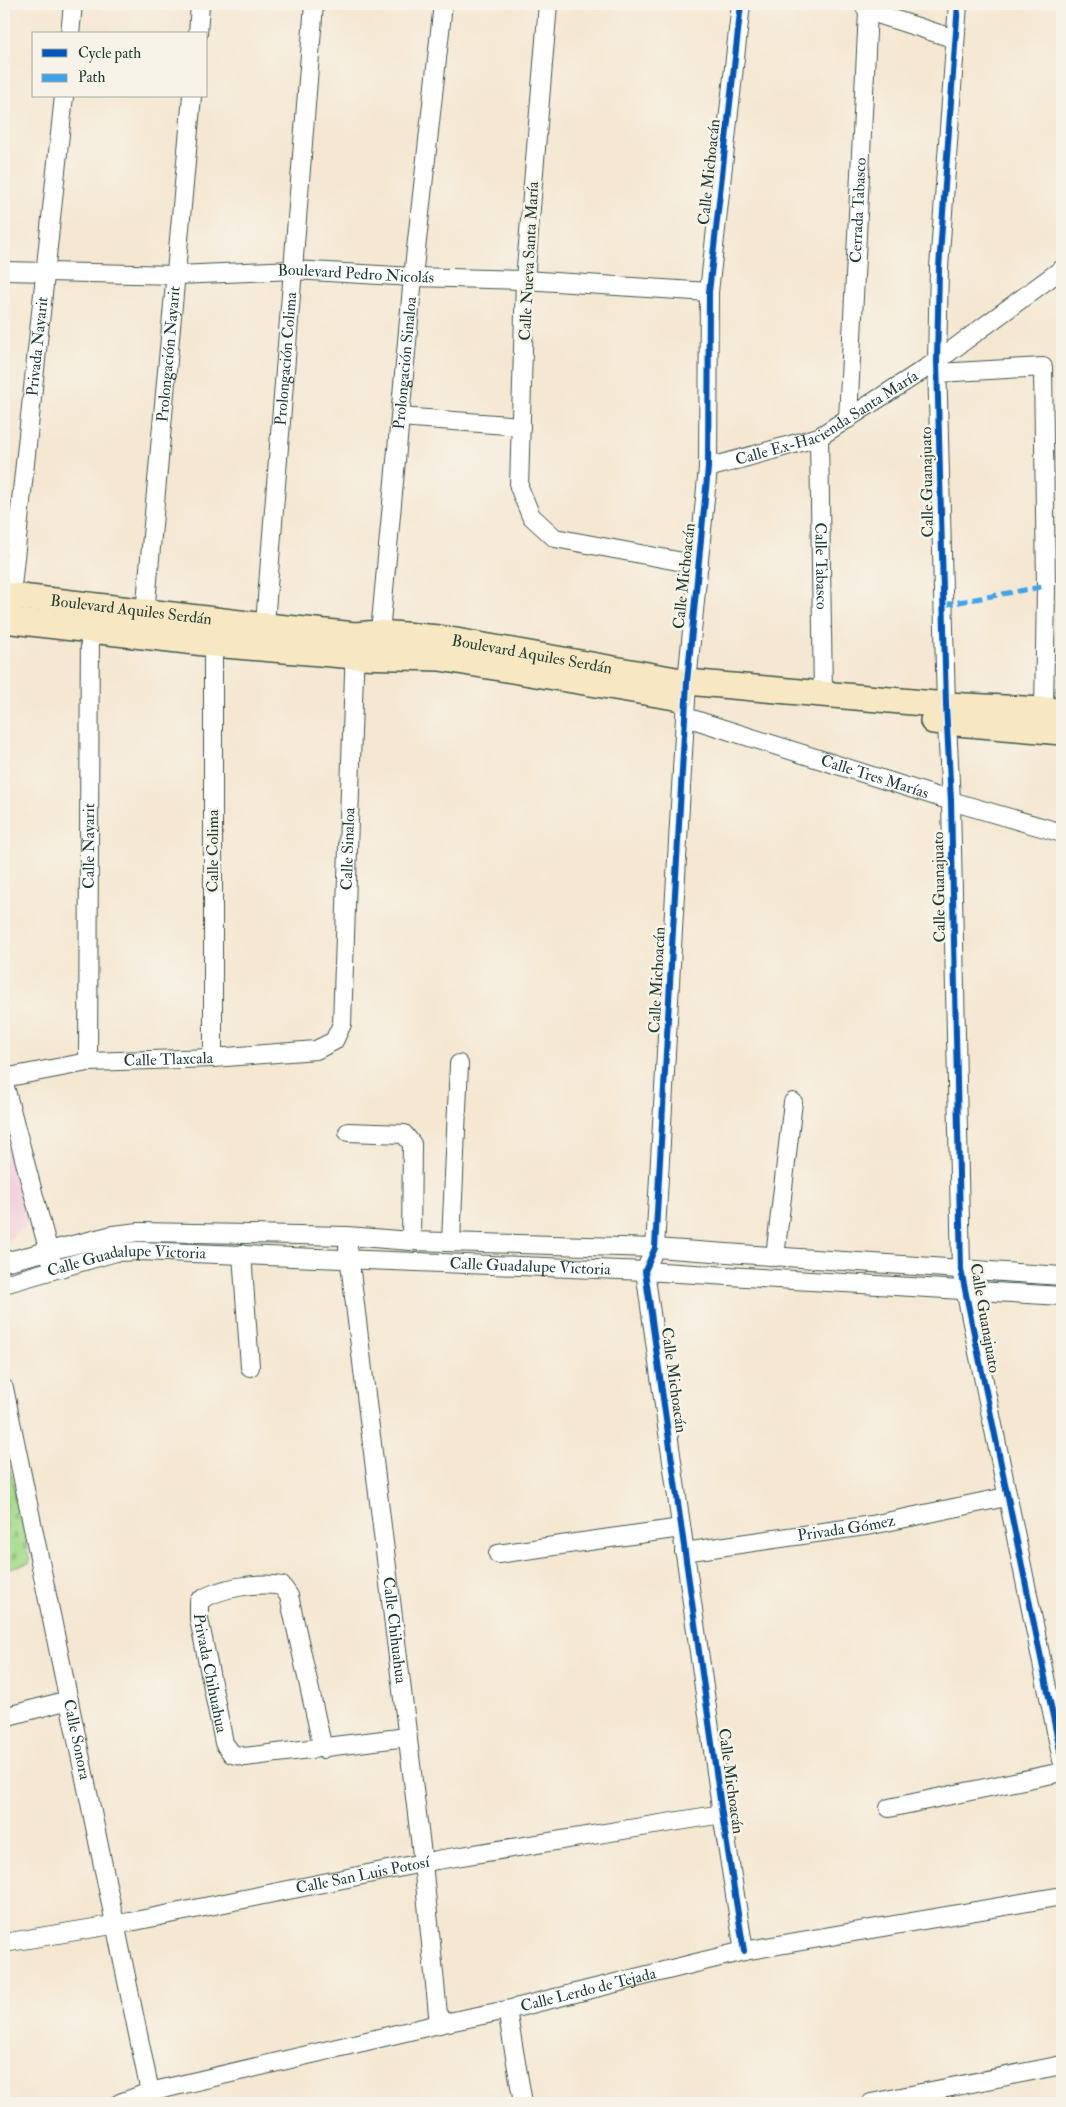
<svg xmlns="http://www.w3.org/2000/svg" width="1066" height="2107" viewBox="0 0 1066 2107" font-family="'IM FELL Double Pica',serif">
	<defs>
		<pattern id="cemetery-stones" width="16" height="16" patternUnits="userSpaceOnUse" patternTransform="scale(1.25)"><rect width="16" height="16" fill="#a5db8c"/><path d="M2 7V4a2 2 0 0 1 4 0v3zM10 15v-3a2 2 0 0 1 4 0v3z" fill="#8ebd79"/></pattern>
	</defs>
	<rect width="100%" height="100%" fill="#f7f3e8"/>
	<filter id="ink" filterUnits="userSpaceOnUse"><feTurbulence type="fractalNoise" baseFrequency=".02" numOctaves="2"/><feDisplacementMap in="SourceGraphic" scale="10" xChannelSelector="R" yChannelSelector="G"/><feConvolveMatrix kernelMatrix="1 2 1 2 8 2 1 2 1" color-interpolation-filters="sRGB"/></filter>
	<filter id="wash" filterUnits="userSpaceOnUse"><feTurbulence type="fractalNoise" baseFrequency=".0096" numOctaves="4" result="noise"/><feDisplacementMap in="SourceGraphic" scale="20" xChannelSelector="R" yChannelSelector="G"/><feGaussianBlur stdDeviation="1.12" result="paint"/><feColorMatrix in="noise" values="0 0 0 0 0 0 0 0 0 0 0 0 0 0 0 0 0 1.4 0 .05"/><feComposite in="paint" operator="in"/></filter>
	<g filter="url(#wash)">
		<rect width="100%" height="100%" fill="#f5e7d2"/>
		<polygon fill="#f4cfdc" points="4,1128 28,1223 4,1244"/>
		<polygon fill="url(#cemetery-stones)" stroke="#628c60" points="4,1439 30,1563 4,1569"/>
	</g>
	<g filter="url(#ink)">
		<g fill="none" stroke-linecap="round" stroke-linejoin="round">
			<g stroke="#3f564c" stroke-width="20">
				<g id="street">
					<polyline points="548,4 525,280 519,487 531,516 555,538 699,565"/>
					<polyline points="741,4 709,292 708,468 687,682 655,1248 645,1271 722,1814 744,1951"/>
					<polyline points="958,4 939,268 937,361 946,705 951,801 961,1270 1062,1760"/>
					<polyline points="868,11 955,39"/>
					<polyline points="70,34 73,4"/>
					<polyline points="198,34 200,4"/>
					<path id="s1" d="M4 271 177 275 294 270 413 277 525 280 709 292"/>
					<polyline points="938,373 1043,367 1046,586 1044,711"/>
					<polyline points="400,417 521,426"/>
					<path id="s2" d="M848 419 868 11 863 4"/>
					<path id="s3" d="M819 437 823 694"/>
					<path id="s4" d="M708 468 819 437 937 361 1062 269"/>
					<path id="s5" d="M10 605 64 96"/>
					<path id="s6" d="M144 624 192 96"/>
					<path id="s7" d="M380 633 413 277 443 4"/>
					<path id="s8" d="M264 636 314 4"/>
					<path id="s9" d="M686 717 951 801 1062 833"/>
					<polyline points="213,1058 213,633"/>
					<path id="s10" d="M88 1062 90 620"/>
					<path id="s11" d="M4 1078 88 1062 213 1058 316 1050 334 1041 342 1024 355 645"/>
					<polyline points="4,1083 51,1260"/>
					<polyline points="348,1132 404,1134 412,1144 411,1241"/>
					<polyline points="451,1242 459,1064"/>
					<path id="s12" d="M348 1247 423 1863 439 2024"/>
					<polyline points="242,1254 250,1367"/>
					<polyline points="775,1257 793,1102"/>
					<polyline points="4,1262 113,1235 139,1232 347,1236 411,1241 655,1248 1062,1276"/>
					<path id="s13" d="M4 1284 116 1252 140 1251 645 1271 1062 1296"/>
					<path id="s14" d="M4 1388 150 2092"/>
					<path id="s15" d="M684 1552 872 1525 1006 1497"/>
					<polyline points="498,1554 681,1528"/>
					<polyline points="4,1717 69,1700"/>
					<path id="s16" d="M323 1749 289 1596 282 1586C257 1582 221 1587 199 1601V1619L224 1743 232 1754 245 1757 407 1737"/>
					<polyline points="889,1808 1062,1772"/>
					<path id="s17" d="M4 1943 130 1922 437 1860 722 1814"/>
					<polyline points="507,2010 523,2103"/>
					<path id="s18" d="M120 2103 150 2092 439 2024 507 2010 744 1951 1062 1896"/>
					<polyline points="871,2103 1062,2065"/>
				</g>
			</g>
			<g stroke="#3f564c" stroke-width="28">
				<g id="secondary">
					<path id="s19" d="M4 595 266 626 355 635 380 633 439 638 687 682 946 705 1062 711"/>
					<polyline points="4,620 213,644 355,656 440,658 681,698"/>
					<polyline points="933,721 1062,732"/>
				</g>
			</g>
			<use href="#street" stroke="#fff" stroke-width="18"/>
			<use href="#secondary" stroke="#f7e8c3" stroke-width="25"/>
			<polyline stroke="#3da4eb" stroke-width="5" stroke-dasharray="10 5" stroke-linecap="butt" points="943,605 1046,586"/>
			<g stroke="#f7f3e8" stroke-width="9">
				<g id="cycleway">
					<polyline points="741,4 709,292 708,468 687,682 655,1248 645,1271 722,1814 744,1951"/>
					<polyline points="958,4 939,268 937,361 946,705 951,801 961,1270 1062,1760"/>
				</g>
			</g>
			<use href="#cycleway" stroke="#0057b8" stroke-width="6"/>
		</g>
	</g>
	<g text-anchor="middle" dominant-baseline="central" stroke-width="5" stroke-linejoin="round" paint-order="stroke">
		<g font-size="16" fill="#1f3d34" stroke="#f7f3e8">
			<text transform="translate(709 172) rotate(-84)">Calle Michoacán</text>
			<text stroke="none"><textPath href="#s2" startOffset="209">Cerrada Tabasco</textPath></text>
			<text transform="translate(529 261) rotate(-87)">Calle Nueva Santa María</text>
			<text stroke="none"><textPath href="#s1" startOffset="352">Boulevard Pedro Nicolás</textPath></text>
			<text stroke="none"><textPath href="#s5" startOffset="260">Privada Nayarit</textPath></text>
			<text stroke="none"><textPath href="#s6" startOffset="271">Prolongación Nayarit</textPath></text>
			<text stroke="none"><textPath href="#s8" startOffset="278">Prolongación Colima</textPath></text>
			<text stroke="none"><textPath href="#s7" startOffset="271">Prolongación Sinaloa</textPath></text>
			<text stroke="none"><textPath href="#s4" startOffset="130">Calle Ex-Hacienda Santa María</textPath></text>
			<text transform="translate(927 482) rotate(-91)">Calle Guanajuato</text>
			<text stroke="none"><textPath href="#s3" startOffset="129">Calle Tabasco</textPath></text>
			<text transform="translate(684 576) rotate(-84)">Calle Michoacán</text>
			<text stroke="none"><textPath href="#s19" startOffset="128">Boulevard Aquiles Serdán</textPath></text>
			<text stroke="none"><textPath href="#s19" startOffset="532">Boulevard Aquiles Serdán</textPath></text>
			<text stroke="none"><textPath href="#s9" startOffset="198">Calle Tres Marías</textPath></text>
			<text stroke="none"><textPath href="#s10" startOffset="216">Calle Nayarit</textPath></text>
			<text stroke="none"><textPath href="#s11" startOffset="528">Calle Sinaloa</textPath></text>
			<text transform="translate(213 851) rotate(-90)">Calle Colima</text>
			<text transform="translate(939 887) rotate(-91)">Calle Guanajuato</text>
			<text transform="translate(657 980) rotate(-87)">Calle Michoacán</text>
			<text stroke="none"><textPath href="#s11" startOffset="166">Calle Tlaxcala</textPath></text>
			<text stroke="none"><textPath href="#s13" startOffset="126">Calle Guadalupe Victoria</textPath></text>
			<text stroke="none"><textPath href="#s13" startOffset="531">Calle Guadalupe Victoria</textPath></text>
			<text transform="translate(985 1318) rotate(80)">Calle Guanajuato</text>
			<text transform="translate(674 1380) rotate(82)">Calle Michoacán</text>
			<text stroke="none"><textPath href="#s15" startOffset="164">Privada Gómez</textPath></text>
			<text stroke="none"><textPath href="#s12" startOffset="386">Calle Chihuahua</textPath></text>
			<text stroke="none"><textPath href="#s16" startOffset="328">Privada Chihuahua</textPath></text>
			<text stroke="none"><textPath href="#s14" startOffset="359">Calle Sonora</textPath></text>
			<text transform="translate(731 1781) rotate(82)">Calle Michoacán</text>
			<text stroke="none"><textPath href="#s17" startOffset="365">Calle San Luis Potosí</textPath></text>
			<text stroke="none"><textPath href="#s18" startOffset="482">Calle Lerdo de Tejada</textPath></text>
		</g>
	</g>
	<rect width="1066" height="2107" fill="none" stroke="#f7f3e8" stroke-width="20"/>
	<rect x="32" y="32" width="175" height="65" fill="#f7f3e8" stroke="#a1aaa0"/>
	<rect x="42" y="49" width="25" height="8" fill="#0057b8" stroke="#a1aaa0"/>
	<text x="78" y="58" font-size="15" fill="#1f3d34">Cycle path</text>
	<rect x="42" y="74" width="25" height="8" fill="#3da4eb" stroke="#a1aaa0"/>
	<text x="78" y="82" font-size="15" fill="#1f3d34">Path</text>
</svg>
